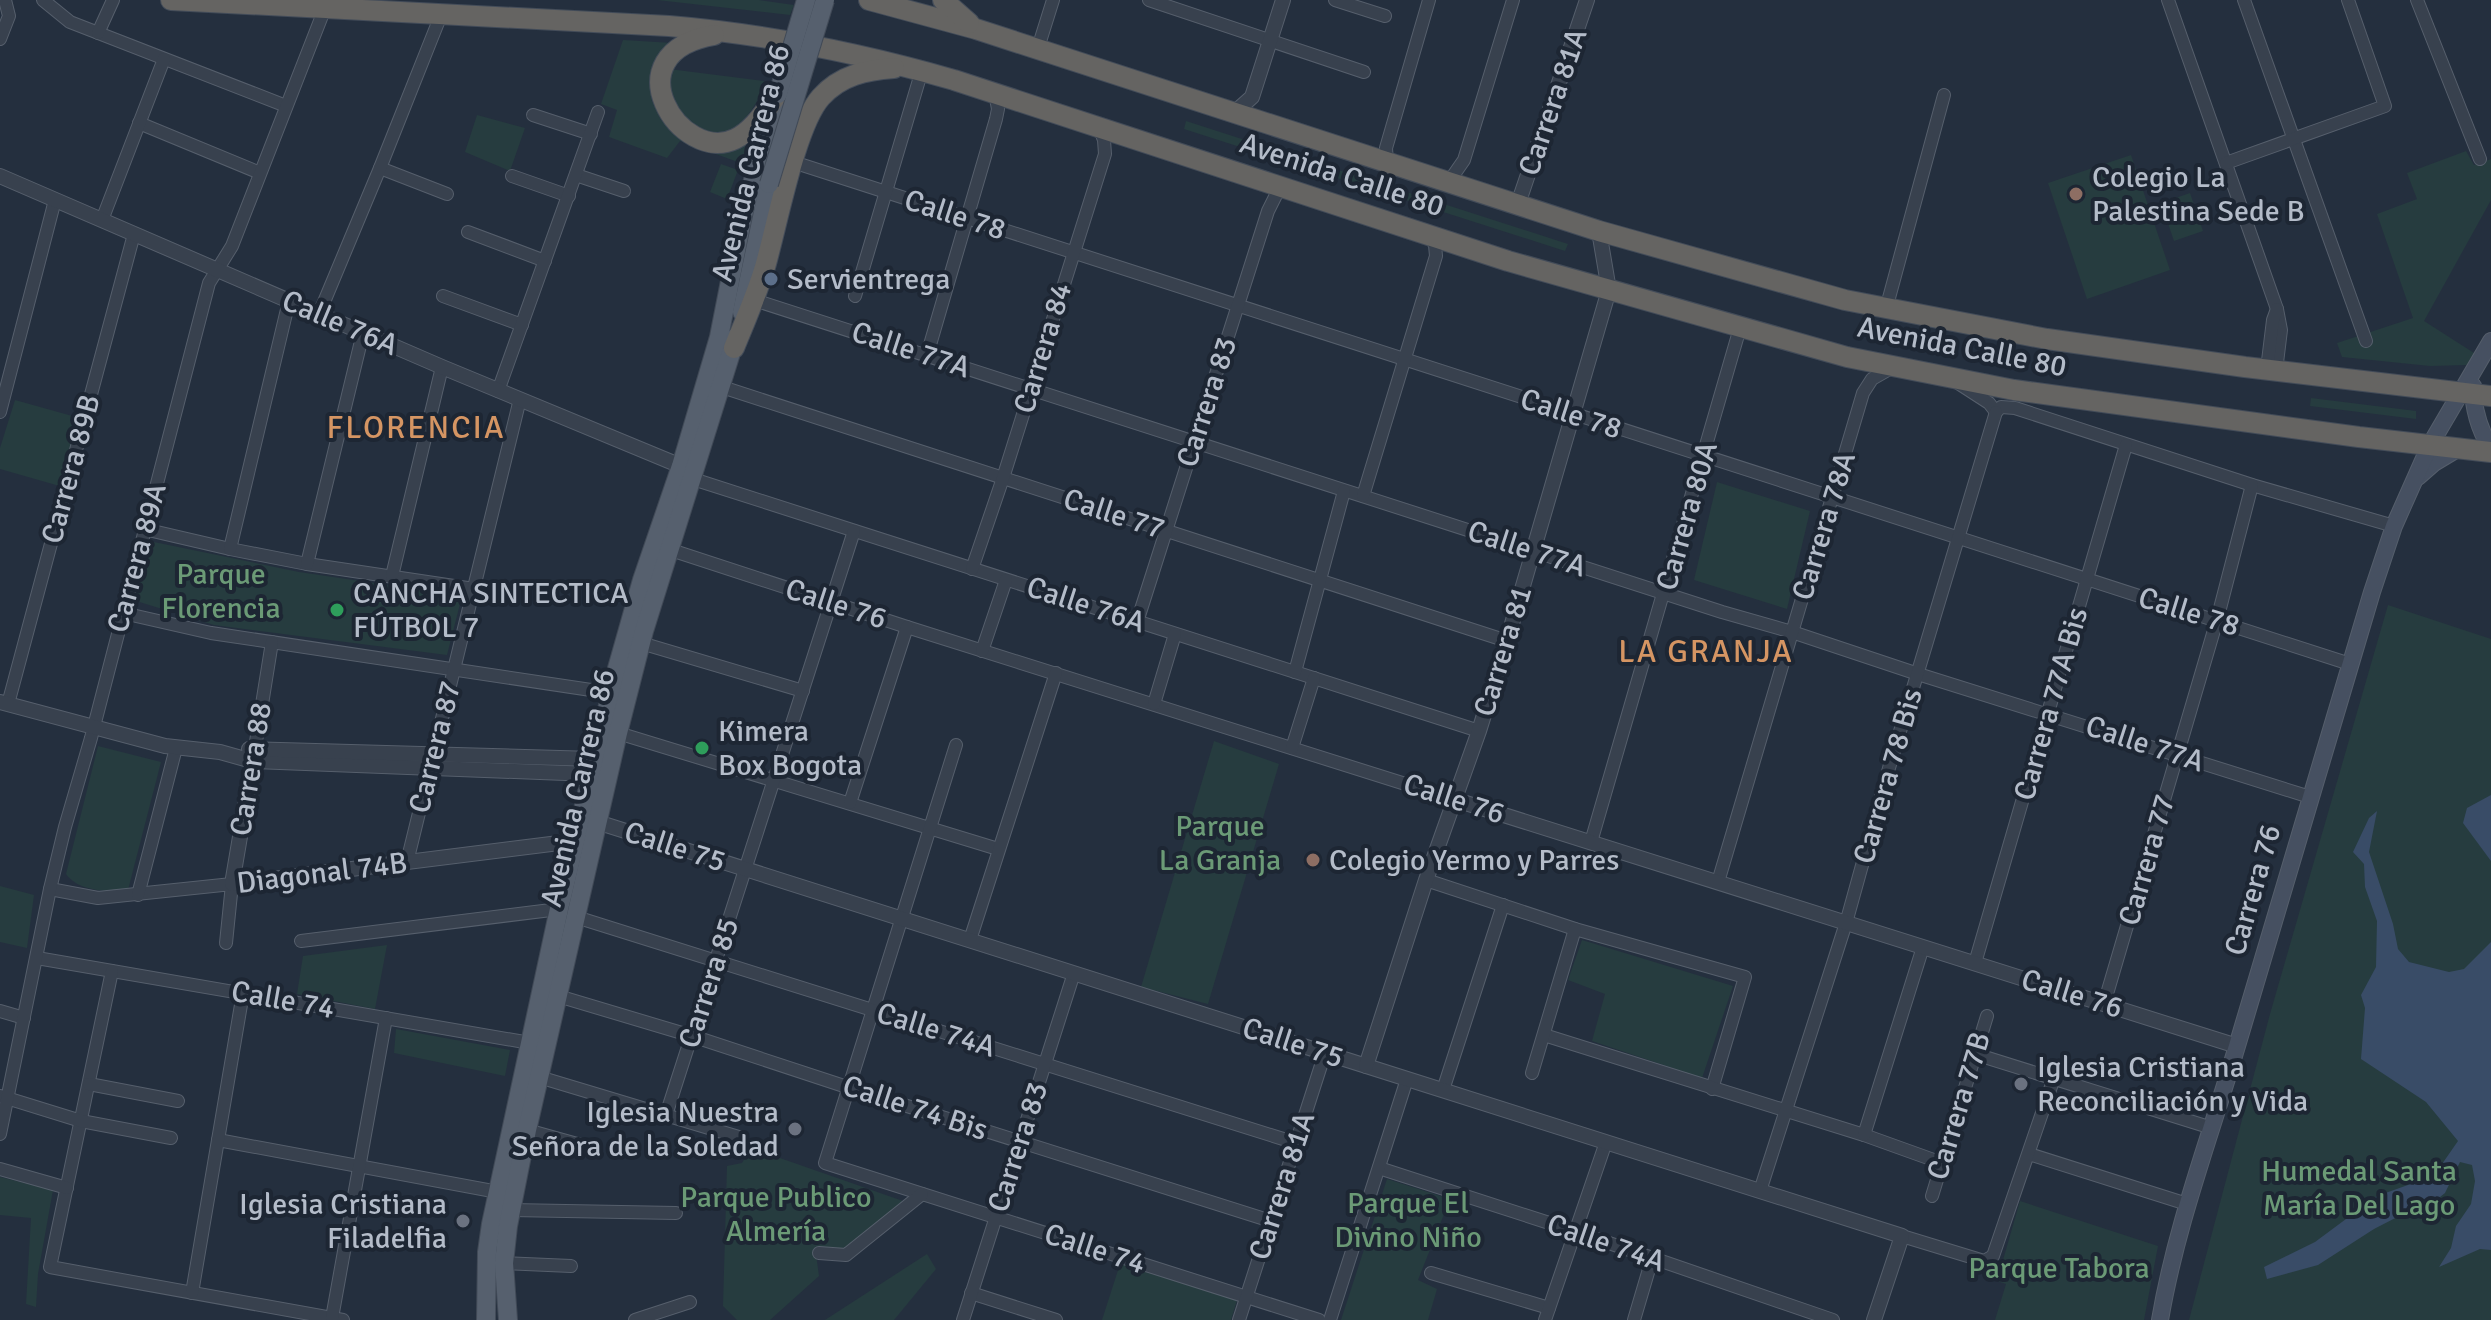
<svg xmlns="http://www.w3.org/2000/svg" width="2491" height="1320" viewBox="0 0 2491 1320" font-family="Signika,sans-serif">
	<rect width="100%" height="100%" fill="#242f3e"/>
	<g fill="#263c3f">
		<polygon points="657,0 759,0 794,5 790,15"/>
		<polygon points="623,40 673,43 661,54 650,73 652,101 661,120 683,138 717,151 736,149 754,139 746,165 680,141 667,158 609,137 617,110 601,104"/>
		<path d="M669 69 764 81C760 106 732 145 702 130 691 124 681 114 671 106Z"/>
		<polygon points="477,115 525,128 510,171 465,152"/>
		<polygon points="1186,121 1568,244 1565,251 1184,129"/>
		<polygon points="2466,151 2474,165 2491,159 2491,200 2424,321 2474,353 2467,365 2430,366 2342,357 2337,343 2413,318 2377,214 2417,199 2407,173"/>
		<polygon points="2131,155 2170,270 2087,299 2048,183"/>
		<polygon points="721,164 738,170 727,199 710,192"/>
		<polygon points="2190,193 2203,231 2174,241 2161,203"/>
		<polygon points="2311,398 2416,411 2416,419 2310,406"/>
		<polygon points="15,400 83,419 63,487 0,469 0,448"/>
		<polygon points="1717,482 1810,511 1787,609 1694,580"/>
		<polygon points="149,541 299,572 462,596 447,655 214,625 133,600"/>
		<polygon points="2388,605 2491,639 2491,1320 2189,1320 2270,1014"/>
		<polygon points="1214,741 1279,764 1208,1004 1141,987"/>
		<path d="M98 746 161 762 128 890C108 892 79 892 66 874Z"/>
		<polygon points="0,886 34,895 27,948 0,942"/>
		<polygon points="1582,940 1733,986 1702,1078 1592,1041 1605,994 1568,980"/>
		<polygon points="387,945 375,1009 297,994 303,956"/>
		<polygon points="396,1029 510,1050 505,1076 394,1053"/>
		<polygon points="751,1148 903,1201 846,1249 815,1247 819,1276 770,1320 737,1320 723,1306 727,1166 742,1163"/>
		<polygon points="0,1177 53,1190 38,1274 36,1307 26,1304 31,1218 0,1215"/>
		<polygon points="1387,1179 1450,1199 1418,1280 1437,1289 1428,1320 1341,1320"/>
		<polygon points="2020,1201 2158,1246 2144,1320 1995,1320 2006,1284 1997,1281"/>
		<polygon points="927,1254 936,1269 894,1320 825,1320"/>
		<polygon points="1120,1264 1237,1300 1231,1320 1102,1320"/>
	</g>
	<g fill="#394c67">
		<polygon points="2491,795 2491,861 2463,823 2467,808"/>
		<polygon points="2377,811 2369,852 2393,924 2398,949 2409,962 2449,972 2464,969 2491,942 2491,1250 2480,1249 2439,1267 2451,1248 2456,1226 2471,1204 2475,1181 2472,1165 2460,1162 2445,1193 2430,1205 2407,1212 2374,1229 2318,1265 2267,1279 2264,1267 2315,1242 2377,1196 2422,1180 2442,1164 2458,1141 2426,1102 2361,1059 2365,1008 2361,995 2376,967 2377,921 2365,887 2364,864 2353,852 2369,818"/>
	</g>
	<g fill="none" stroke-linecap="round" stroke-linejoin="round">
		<g stroke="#565f6c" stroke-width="14">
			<g id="minor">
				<polyline points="43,0 70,22 286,106"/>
				<polyline points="1149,0 1364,72"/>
				<polyline points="1335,0 1385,16"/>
				<polyline points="2168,0 2277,309 2281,330 2276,371"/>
				<polyline points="2244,0 2366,341"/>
				<polyline points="2417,0 2480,159"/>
				<polyline points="98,33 113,0"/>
				<polyline points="0,39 9,16 5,0"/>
				<polyline points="1038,48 1053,0"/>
				<polyline points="533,115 591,134"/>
				<polyline points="139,123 260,173"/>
				<polyline points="793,162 2350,664"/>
				<polyline points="1387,163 1386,148 1429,0"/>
				<polyline points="2226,163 2385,106 2348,0"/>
				<polyline points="380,168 447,194"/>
				<polyline points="576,175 624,191"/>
				<polyline points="512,176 569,196"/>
				<polyline points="1448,183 1464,160 1513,0"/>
				<polyline points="102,220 164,59"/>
				<polyline points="468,232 545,261"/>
				<polyline points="443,296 522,325"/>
				<polyline points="855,296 922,70"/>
				<polyline points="751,299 1722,612 1792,632 1918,674 2310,797"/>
				<polyline points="1886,309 1944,95"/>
				<polyline points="319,314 380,168 441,15"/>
				<polyline points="927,355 996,119 998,109 995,93"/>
				<polyline points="2267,369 2273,320 2277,309"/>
				<polyline points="1955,381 1989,403 1996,412"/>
				<polyline points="722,387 1507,641"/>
				<polyline points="498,391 598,112"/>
				<polyline points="0,412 55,200"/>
				<polyline points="1996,412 2001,407 2015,408 2252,485 2394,526"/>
				<polyline points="693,479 1479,731"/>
				<polyline points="1363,496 1436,256 1435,245 1430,236"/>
				<polyline points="144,529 230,549 307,564 474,589"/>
				<polyline points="230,549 289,301"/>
				<polyline points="671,550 907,627 1453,799"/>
				<polyline points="307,564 363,333"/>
				<polyline points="972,569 1003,478 1105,154 1104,140 1099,127"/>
				<polyline points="392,576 442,367"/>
				<polyline points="123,613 211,633 611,693"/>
				<polyline points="1137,622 1268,211 1276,195 1284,187"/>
				<polyline points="641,643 803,691"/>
				<polyline points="982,651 1006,580"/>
				<polyline points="1295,672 1344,491"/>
				<polyline points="8,704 134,234"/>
				<polyline points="1154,704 1175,634"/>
				<polyline points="611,735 618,733 998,849"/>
				<polyline points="956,745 825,1163 1319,1320"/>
				<polyline points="255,748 272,642"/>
				<polyline points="1292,748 1314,678"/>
				<polyline points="850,803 907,627"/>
				<polyline points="1591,842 1740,328"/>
				<polyline points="407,862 520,399"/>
				<polyline points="1426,880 1575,929 1745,977 1712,1089"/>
				<polyline points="1718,882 1863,393 1872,379 1893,367"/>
				<polyline points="50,889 98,898 232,884 226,943"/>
				<polyline points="138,895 176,748"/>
				<polyline points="576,917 1296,1143"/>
				<polyline points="970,940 1056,673"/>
				<polyline points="301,941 559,909"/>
				<polyline points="37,958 530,1043"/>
				<polyline points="1975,963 2126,445"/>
				<polyline points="112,971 50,1267 343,1320"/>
				<polyline points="558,996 692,1036 847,1087 1271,1221"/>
				<polyline points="2104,1004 2217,620 2252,485"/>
				<polyline points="0,1011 24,1018"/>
				<polyline points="1544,1035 1864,1135 1942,1163"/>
				<polyline points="1975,1054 2212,1128"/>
				<polyline points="1532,1073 1575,929"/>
				<polyline points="539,1077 742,1138"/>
				<polyline points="89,1084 178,1101"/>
				<polyline points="1443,1090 1503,905"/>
				<polyline points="0,1096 81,1121 171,1138"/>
				<polyline points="666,1115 854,531"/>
				<polyline points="527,1130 588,1147"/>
				<polyline points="0,1134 50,889 65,827 91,738 209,283 232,246 325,8"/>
				<polyline points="1864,1135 1923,947"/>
				<polyline points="218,1140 498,1192"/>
				<polyline points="2029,1154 2187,1204"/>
				<polyline points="1379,1168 1574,1231 1833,1320"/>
				<polyline points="0,1169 67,1188"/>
				<polyline points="1760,1191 1846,923 1889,768 1996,412"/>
				<polyline points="1932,1196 1987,1016"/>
				<polyline points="511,1210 676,1213"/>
				<polyline points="1902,1236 1984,1261 1993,1256 2054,1078"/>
				<polyline points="819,1253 846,1255 922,1194"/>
				<polyline points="504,1263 571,1266"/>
				<polyline points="1431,1273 1549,1308"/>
				<polyline points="192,1293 243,993"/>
				<polyline points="971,1293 1056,1320"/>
				<polyline points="332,1318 386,1018"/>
				<polyline points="635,1320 690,1302"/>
				<polyline points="963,1320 1074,973"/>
				<polyline points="1239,1320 1325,1053"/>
				<polyline points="1330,1320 1407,1079"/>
				<polyline points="1545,1320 1606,1142"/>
				<polyline points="1634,1320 1652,1259"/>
			</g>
		</g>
		<g stroke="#565f6c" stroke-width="16">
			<g id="tertiary">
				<polyline points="1234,113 1252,97 1283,0"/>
				<polyline points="0,176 442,367 681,466"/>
				<polyline points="1518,204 1587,0"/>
				<polyline points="0,702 165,746 220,752 252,761 591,774"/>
				<polyline points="255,748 232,884 583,840"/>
				<polyline points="249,749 595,759"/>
				<polyline points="1453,799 2237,1046"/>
				<polyline points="597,822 1902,1236 1874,1320"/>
				<polyline points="1366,1066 1426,880 1479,731 1507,641 1609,290 1599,231"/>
			</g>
		</g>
		<g stroke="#565f6c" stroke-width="18">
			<g id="secondary">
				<path d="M2473 386C2473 409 2479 429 2491 449"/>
				<polyline points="2418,477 2434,463 2459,448"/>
				<path d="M2160 1320C2176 1226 2210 1137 2237 1046 2283 894 2327 743 2372 592L2394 526 2430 445 2491 341"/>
			</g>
		</g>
		<g stroke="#414a57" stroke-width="20">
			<g id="primary">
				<polyline points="742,312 769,184"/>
				<polyline points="486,1320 487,1252 491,1224 559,909 616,672 642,580 681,466 719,337 743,215 776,100"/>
				<polyline points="508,1320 504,1263 508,1226 527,1130 618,733 644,631 736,337"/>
			</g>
		</g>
		<g stroke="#434c59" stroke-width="22">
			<g id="trunk">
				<path d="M171 0 669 26C766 34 860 53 954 80L1508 261 1847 357 2014 390 2359 437 2491 452"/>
				<polyline points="869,0 976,29 1599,231 1845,300 2047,339 2245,367 2491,396"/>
				<polyline points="943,0 969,23"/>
				<path d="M714 35C609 53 681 165 735 139 754 130 766 109 778 94"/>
				<path d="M734 348C745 321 757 294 765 267 777 226 795 126 821 97 841 75 866 70 894 68"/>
			</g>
		</g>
		<use href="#minor" stroke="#38414e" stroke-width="12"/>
		<use href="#tertiary" stroke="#38414e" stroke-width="14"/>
		<use href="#secondary" stroke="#465061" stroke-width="16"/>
		<use href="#primary" stroke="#56606e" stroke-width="18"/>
		<use href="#trunk" stroke="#656462" stroke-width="20"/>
		<g stroke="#414a57" stroke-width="20" stroke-linecap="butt">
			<g id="primary-bridge">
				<polyline points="778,94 806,0"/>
				<polyline points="769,184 825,0"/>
			</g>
		</g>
		<use href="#primary-bridge" stroke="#56606e" stroke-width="18"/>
	</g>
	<g fill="#8d6e63" stroke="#1d2633" stroke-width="3">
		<circle cx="2076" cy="194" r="8"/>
		<circle cx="1313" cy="860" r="8"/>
	</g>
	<circle fill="#5c6f8a" stroke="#1d2633" stroke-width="3" cx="771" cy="279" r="8"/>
	<g fill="#2e9e5b" stroke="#1d2633" stroke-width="3">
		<circle cx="337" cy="610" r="8"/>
		<circle cx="702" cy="748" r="8"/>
	</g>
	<g fill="#6b7280" stroke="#1d2633" stroke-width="3">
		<circle cx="2021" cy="1084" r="8"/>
		<circle cx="795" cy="1129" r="8"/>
		<circle cx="463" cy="1221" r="8"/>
	</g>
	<g text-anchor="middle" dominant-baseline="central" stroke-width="8" stroke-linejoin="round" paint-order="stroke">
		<g font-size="30" fill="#b4bcc9" stroke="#1d2633">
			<text transform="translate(1553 102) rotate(-71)">Carrera 81A</text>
			<text transform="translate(751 163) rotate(-76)">Avenida Carrera 86</text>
			<text transform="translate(1342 175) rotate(18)">Avenida Calle 80</text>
			<text transform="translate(955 215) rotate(18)">Calle 78</text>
			<text transform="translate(340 323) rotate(23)">Calle 76A</text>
			<text transform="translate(1962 347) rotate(11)">Avenida Calle 80</text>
			<text transform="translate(1043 348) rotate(-73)">Carrera 84</text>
			<text transform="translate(911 350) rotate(18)">Calle 77A</text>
			<text transform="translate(1207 402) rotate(-72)">Carrera 83</text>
			<text transform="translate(1571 414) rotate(18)">Calle 78</text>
			<text transform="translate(71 469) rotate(-75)">Carrera 89B</text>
			<text transform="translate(1114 514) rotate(18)">Calle 77</text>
			<text transform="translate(1687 516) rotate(-74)">Carrera 80A</text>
			<text transform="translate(1824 526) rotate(-73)">Carrera 78A</text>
			<text transform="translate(1527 549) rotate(18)">Calle 77A</text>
			<text transform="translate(137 558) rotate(-75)">Carrera 89A</text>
			<text transform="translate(836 604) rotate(18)">Calle 76</text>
			<text transform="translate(1086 605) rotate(18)">Calle 76A</text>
			<text transform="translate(2189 612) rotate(17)">Calle 78</text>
			<text transform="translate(1503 651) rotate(-73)">Carrera 81</text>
			<text transform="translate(2051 704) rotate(-74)">Carrera 77A Bis</text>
			<text transform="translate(2145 744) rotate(18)">Calle 77A</text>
			<text transform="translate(435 747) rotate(-76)">Carrera 87</text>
			<text transform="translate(251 769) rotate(-81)">Carrera 88</text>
			<text transform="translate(1888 776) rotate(-74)">Carrera 78 Bis</text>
			<text transform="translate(578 788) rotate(-77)">Avenida Carrera 86</text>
			<text transform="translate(1454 799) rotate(18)">Calle 76</text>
			<text transform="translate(675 847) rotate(18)">Calle 75</text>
			<text transform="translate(2147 860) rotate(-74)">Carrera 77</text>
			<text transform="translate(322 873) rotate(-7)">Diagonal 74B</text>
			<text transform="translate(2253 890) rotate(-74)">Carrera 76</text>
			<text transform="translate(709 983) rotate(-72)">Carrera 85</text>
			<text transform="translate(2072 994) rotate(17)">Calle 76</text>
			<text transform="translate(283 1000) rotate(10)">Calle 74</text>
			<text transform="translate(936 1030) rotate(17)">Calle 74A</text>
			<text transform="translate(1293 1043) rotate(18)">Calle 75</text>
			<text transform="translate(1959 1106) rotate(-73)">Carrera 77B</text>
			<text transform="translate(915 1108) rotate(18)">Calle 74 Bis</text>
			<text transform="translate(1018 1147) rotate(-72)">Carrera 83</text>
			<text transform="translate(1282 1186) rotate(-72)">Carrera 81A</text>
			<text transform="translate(1606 1243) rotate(19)">Calle 74A</text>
			<text transform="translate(1095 1249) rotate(18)">Calle 74</text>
		</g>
		<g font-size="30" fill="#b4bcc9" stroke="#1d2633" text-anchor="start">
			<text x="2092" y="177">Colegio La<tspan x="2092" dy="34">Palestina Sede B</tspan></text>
			<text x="787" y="279">Servientrega</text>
			<text x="353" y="593">CANCHA SINTECTICA<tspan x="353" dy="34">FÚTBOL 7</tspan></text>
			<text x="718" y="731">Kimera<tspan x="718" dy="34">Box Bogota</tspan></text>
			<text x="1329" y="860">Colegio Yermo y Parres</text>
			<text x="2037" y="1067">Iglesia Cristiana<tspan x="2037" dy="34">Reconciliación y Vida</tspan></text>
			<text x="779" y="1112" text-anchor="end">Iglesia Nuestra<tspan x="779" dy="34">Señora de la Soledad</tspan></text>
			<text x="447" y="1204" text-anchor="end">Iglesia Cristiana<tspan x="447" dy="34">Filadelfia</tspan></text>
		</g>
		<g font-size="30" fill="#6b9a76" stroke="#1d2633">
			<text x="221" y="574">Parque<tspan x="221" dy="34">Florencia</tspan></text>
			<text x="1220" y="826">Parque<tspan x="1220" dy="34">La Granja</tspan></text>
			<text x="2359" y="1171">Humedal Santa<tspan x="2359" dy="34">María Del Lago</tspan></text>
			<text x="776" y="1197">Parque Publico<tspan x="776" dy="34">Almería</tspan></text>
			<text x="1408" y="1203">Parque El<tspan x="1408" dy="34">Divino Niño</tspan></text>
			<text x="2059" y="1268">Parque Tabora</text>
		</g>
		<g font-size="32" letter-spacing="2" fill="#d59563" stroke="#1d2633">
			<text x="416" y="427">FLORENCIA</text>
			<text x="1706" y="651">LA GRANJA</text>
		</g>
	</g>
</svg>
